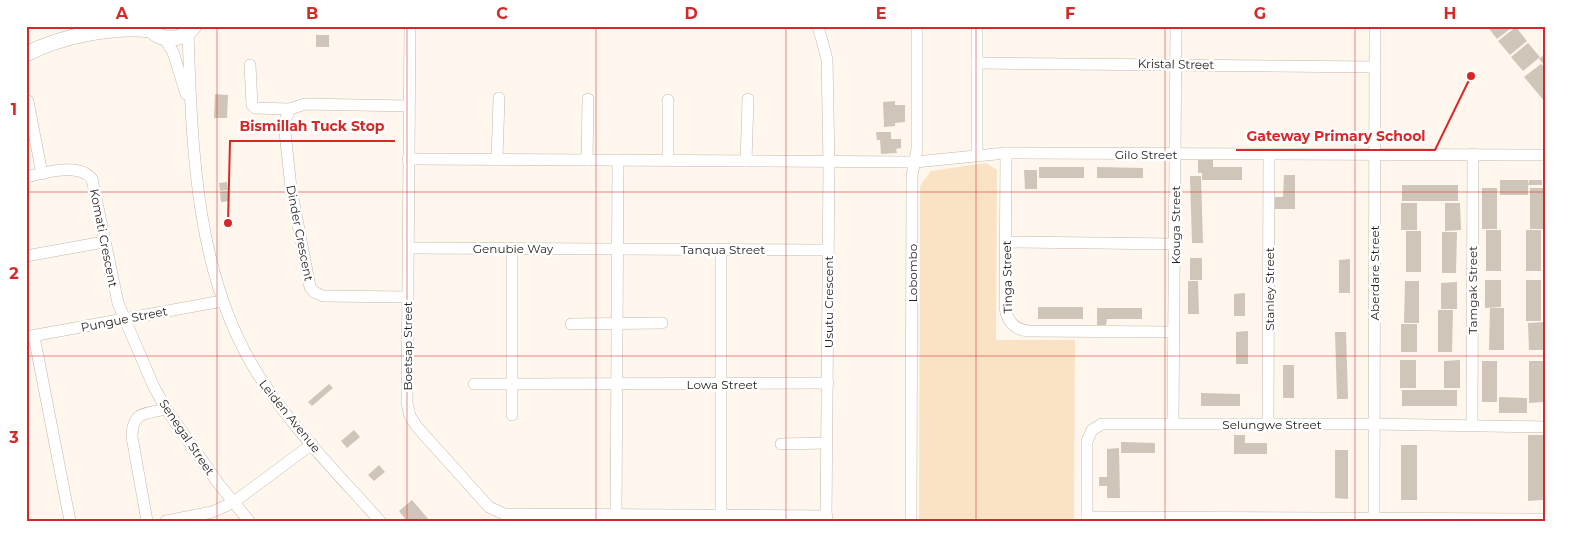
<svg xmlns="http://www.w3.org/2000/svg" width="1572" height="547" viewBox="0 0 1572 547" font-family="Montserrat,sans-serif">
	<rect width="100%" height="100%" fill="#fff7ed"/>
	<polygon fill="#fae3c4" points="986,163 997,170 996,340 1075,340 1074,521 919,521 920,186 931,171"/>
	<g fill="#cfc5b9">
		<polygon points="1487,26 1514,26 1497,39"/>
		<polygon points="1516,27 1527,41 1510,55 1498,41"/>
		<rect x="316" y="35" width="13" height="12"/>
		<polygon points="1528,43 1540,57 1523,71 1511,57"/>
		<polygon points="1546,53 1546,67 1539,59"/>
		<polygon points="1541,64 1546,69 1546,103 1524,77"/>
		<polygon points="215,94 228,95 227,118 214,118"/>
		<polygon points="895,101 895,105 905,105 905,122 895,123 895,126 884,127 883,102"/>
		<polygon points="876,132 891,132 891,139 901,139 901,148 896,149 897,153 881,154 880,140 877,140"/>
		<polygon points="1198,160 1213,160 1213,167 1242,167 1242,180 1202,180 1202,173 1198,173"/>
		<rect x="1039" y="167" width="45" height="11"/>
		<polygon points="1097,167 1143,168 1143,178 1097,178"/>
		<polygon points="1024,170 1037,170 1037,189 1025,189"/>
		<polygon points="1284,175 1295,175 1295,209 1275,209 1275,197 1283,197"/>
		<polygon points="1190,176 1201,176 1203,243 1192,243"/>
		<rect x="1500" y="180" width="28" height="15"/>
		<polygon points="1529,180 1542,180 1542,185 1528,185"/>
		<polygon points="227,182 228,190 220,191 219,183"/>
		<rect x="1402" y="185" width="56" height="16"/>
		<rect x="1482" y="188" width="15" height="41"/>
		<rect x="1530" y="188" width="15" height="41"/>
		<polygon points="228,191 229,201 221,202 220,192"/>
		<rect x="1401" y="203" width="16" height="27"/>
		<polygon points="1445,203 1460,203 1461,230 1445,231"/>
		<polygon points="231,217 233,227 225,228 223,219"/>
		<rect x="1486" y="230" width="15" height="41"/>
		<rect x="1526" y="230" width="15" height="41"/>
		<rect x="1406" y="231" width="15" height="41"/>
		<polygon points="1442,232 1457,232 1456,273 1442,273"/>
		<rect x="1190" y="258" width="12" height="22"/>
		<polygon points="1350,259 1350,293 1339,293 1339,260"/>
		<polygon points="1485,280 1501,280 1501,307 1485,308"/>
		<rect x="1526" y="280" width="15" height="41"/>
		<polygon points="1188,281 1198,281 1199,314 1188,314"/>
		<polygon points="1405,281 1419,281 1419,323 1404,323"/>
		<polygon points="1457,282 1457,309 1441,309 1441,283"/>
		<polygon points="1245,293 1245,316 1234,316 1234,294"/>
		<rect x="1038" y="307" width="45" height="12"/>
		<polygon points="1097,308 1142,308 1142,319 1107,319 1106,325 1097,325"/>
		<polygon points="1490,308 1504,308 1504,350 1489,350"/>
		<polygon points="1438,310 1453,310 1452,352 1438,352"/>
		<polygon points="1544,322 1544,350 1529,350 1528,323"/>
		<rect x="1401" y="324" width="16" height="28"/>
		<polygon points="1248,331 1248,364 1236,364 1236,332"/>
		<polygon points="1335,332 1346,332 1348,399 1337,399"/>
		<rect x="1400" y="360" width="16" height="28"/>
		<polygon points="1460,360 1460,388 1444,388 1444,361"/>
		<rect x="1482" y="361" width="15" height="41"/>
		<polygon points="1529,361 1544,361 1544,402 1529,403"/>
		<rect x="1283" y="365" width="11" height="33"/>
		<polygon points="329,384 333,388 312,406 308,402"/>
		<rect x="1402" y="390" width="55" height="16"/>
		<polygon points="1201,393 1240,394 1240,406 1201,406"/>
		<polygon points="1499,397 1527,398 1527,413 1499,413"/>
		<polygon points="354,430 360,437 347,448 341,441"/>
		<polygon points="1234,435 1245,435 1245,443 1267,443 1267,454 1234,454"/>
		<polygon points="1528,435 1543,435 1543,500 1528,501"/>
		<polygon points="1121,442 1155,443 1155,453 1121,453"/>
		<rect x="1401" y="445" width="16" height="55"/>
		<polygon points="1119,448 1120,498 1107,498 1107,486 1099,486 1099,477 1107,477 1107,449"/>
		<polygon points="1335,450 1348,450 1348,499 1335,498"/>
		<polygon points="379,465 385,472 374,481 368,475"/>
		<polygon points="412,500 430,521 407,521 399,511"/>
	</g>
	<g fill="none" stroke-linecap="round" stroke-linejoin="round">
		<g stroke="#c2b9ac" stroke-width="12">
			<g id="minor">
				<polyline points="410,26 407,403 410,416 417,427 489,507 504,514 827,516"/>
				<polyline points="818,26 827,59 829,162 826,521"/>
				<polyline points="977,26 977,155"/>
				<path d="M188 33C192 147 195 277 259 376 293 429 338 474 380 521"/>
				<polyline points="164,38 173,52 186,94"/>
				<polyline points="977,63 1375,67"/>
				<polyline points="250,65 252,105 255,108 290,109 305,104 408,106"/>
				<polyline points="28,101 42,174"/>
				<polyline points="290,109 284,123 291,188 310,287 314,292 323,296 408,297"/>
				<path d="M1006 153 1005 307C1007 321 1014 330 1029 331L1174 332"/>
				<polyline points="408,159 915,162 1006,153 1546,155"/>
				<polyline points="497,159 499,98"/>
				<polyline points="587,160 588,99"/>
				<polyline points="668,160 668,100"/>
				<polyline points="746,161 748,99"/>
				<path d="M26 177C44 173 79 162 92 179L118 303 153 385 166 409 218 483 249 521"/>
				<polyline points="1006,242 1174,244"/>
				<polyline points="408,248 828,250"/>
				<polyline points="512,248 512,415"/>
				<polyline points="721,249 721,517"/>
				<polyline points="26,256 104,242"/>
				<polyline points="571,324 662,323"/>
				<polyline points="34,336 70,521"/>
				<polyline points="26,337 222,301"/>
				<polyline points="474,384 828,383"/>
				<polyline points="1173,423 1176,26"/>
				<polyline points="1268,424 1269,154"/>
				<polyline points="1472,425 1473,154"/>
				<polyline points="781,444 827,443"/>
				<polyline points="1087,517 1546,519"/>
				<path d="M147 521 132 437C132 411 145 414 166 409"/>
				<polyline points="166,521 212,512 234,502 312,444"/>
				<polyline points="616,521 618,160"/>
				<polyline points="911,521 912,175 917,149 917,26"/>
				<polyline points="1087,521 1087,441 1092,430 1102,424 1374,424 1546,427"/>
				<polyline points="1374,521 1375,26"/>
			</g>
		</g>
		<g stroke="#c2b9ac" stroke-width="16">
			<g id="tertiary">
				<path d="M148 26C159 43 183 42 194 26"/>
				<path d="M26 54C62 36 111 26 151 30"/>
			</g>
		</g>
		<use href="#minor" stroke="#fff" stroke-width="11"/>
		<use href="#tertiary" stroke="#fff" stroke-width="15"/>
	</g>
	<path fill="none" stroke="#d62828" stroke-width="1" stroke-opacity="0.55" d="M217 26V521M407 26V521M596 26V521M786 26V521M976 26V521M1165 26V521M1355 26V521M26 192H1546M26 356H1546"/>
	<g text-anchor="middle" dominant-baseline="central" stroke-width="5" stroke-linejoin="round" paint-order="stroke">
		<g font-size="12" fill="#231f1b" stroke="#fff">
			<text transform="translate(1176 64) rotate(1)">Kristal Street</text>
			<text x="1146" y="154">Gilo Street</text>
			<text transform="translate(1175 225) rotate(-90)">Kouga Street</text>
			<text transform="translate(300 233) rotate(79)">Dinder Crescent</text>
			<text transform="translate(104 238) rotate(79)">Komati Crescent</text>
			<text x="513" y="248">Genubie Way</text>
			<text x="723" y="249">Tanqua Street</text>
			<text transform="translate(912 273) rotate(-90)">Lobombo</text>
			<text transform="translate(1374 273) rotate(-90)">Aberdare Street</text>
			<text transform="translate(1007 277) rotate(-91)">Tinga Street</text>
			<text transform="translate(1269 289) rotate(-90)">Stanley Street</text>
			<text transform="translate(1472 290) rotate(-90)">Tamgak Street</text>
			<text transform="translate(828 302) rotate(-90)">Usutu Crescent</text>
			<text transform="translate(124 319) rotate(-11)">Pungue Street</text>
			<text transform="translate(407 346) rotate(-90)">Boetsap Street</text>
			<text x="722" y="384">Lowa Street</text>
			<text transform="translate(290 416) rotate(51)">Leiden Avenue</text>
			<text x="1272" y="424">Selungwe Street</text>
			<text transform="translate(187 437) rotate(56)">Senegal Street</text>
		</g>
	</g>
	<path fill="none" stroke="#d62828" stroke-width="2" d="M228 223L230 141H395M1471 76L1435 150H1236"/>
	<g fill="#d62828" stroke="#fff" stroke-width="2">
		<circle cx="228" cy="223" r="5"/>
		<circle cx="1471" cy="76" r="5"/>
	</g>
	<g font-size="14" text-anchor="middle" font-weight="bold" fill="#d62828" stroke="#fff" stroke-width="5" stroke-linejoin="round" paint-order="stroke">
		<text x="312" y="131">Bismillah Tuck Stop</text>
		<text x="1336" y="141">Gateway Primary School</text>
	</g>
	<rect width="1572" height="547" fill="none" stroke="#ffffff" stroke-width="55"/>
	<rect x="28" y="28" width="1516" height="492" fill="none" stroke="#d62828" stroke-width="2"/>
	<g font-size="16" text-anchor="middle" font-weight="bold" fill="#d62828">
		<text x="122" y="19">A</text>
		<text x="312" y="19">B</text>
		<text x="502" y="19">C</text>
		<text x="691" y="19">D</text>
		<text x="881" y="19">E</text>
		<text x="1070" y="19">F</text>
		<text x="1260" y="19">G</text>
		<text x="1450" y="19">H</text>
		<text x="14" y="115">1</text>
		<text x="14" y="279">2</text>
		<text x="14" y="443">3</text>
	</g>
</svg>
